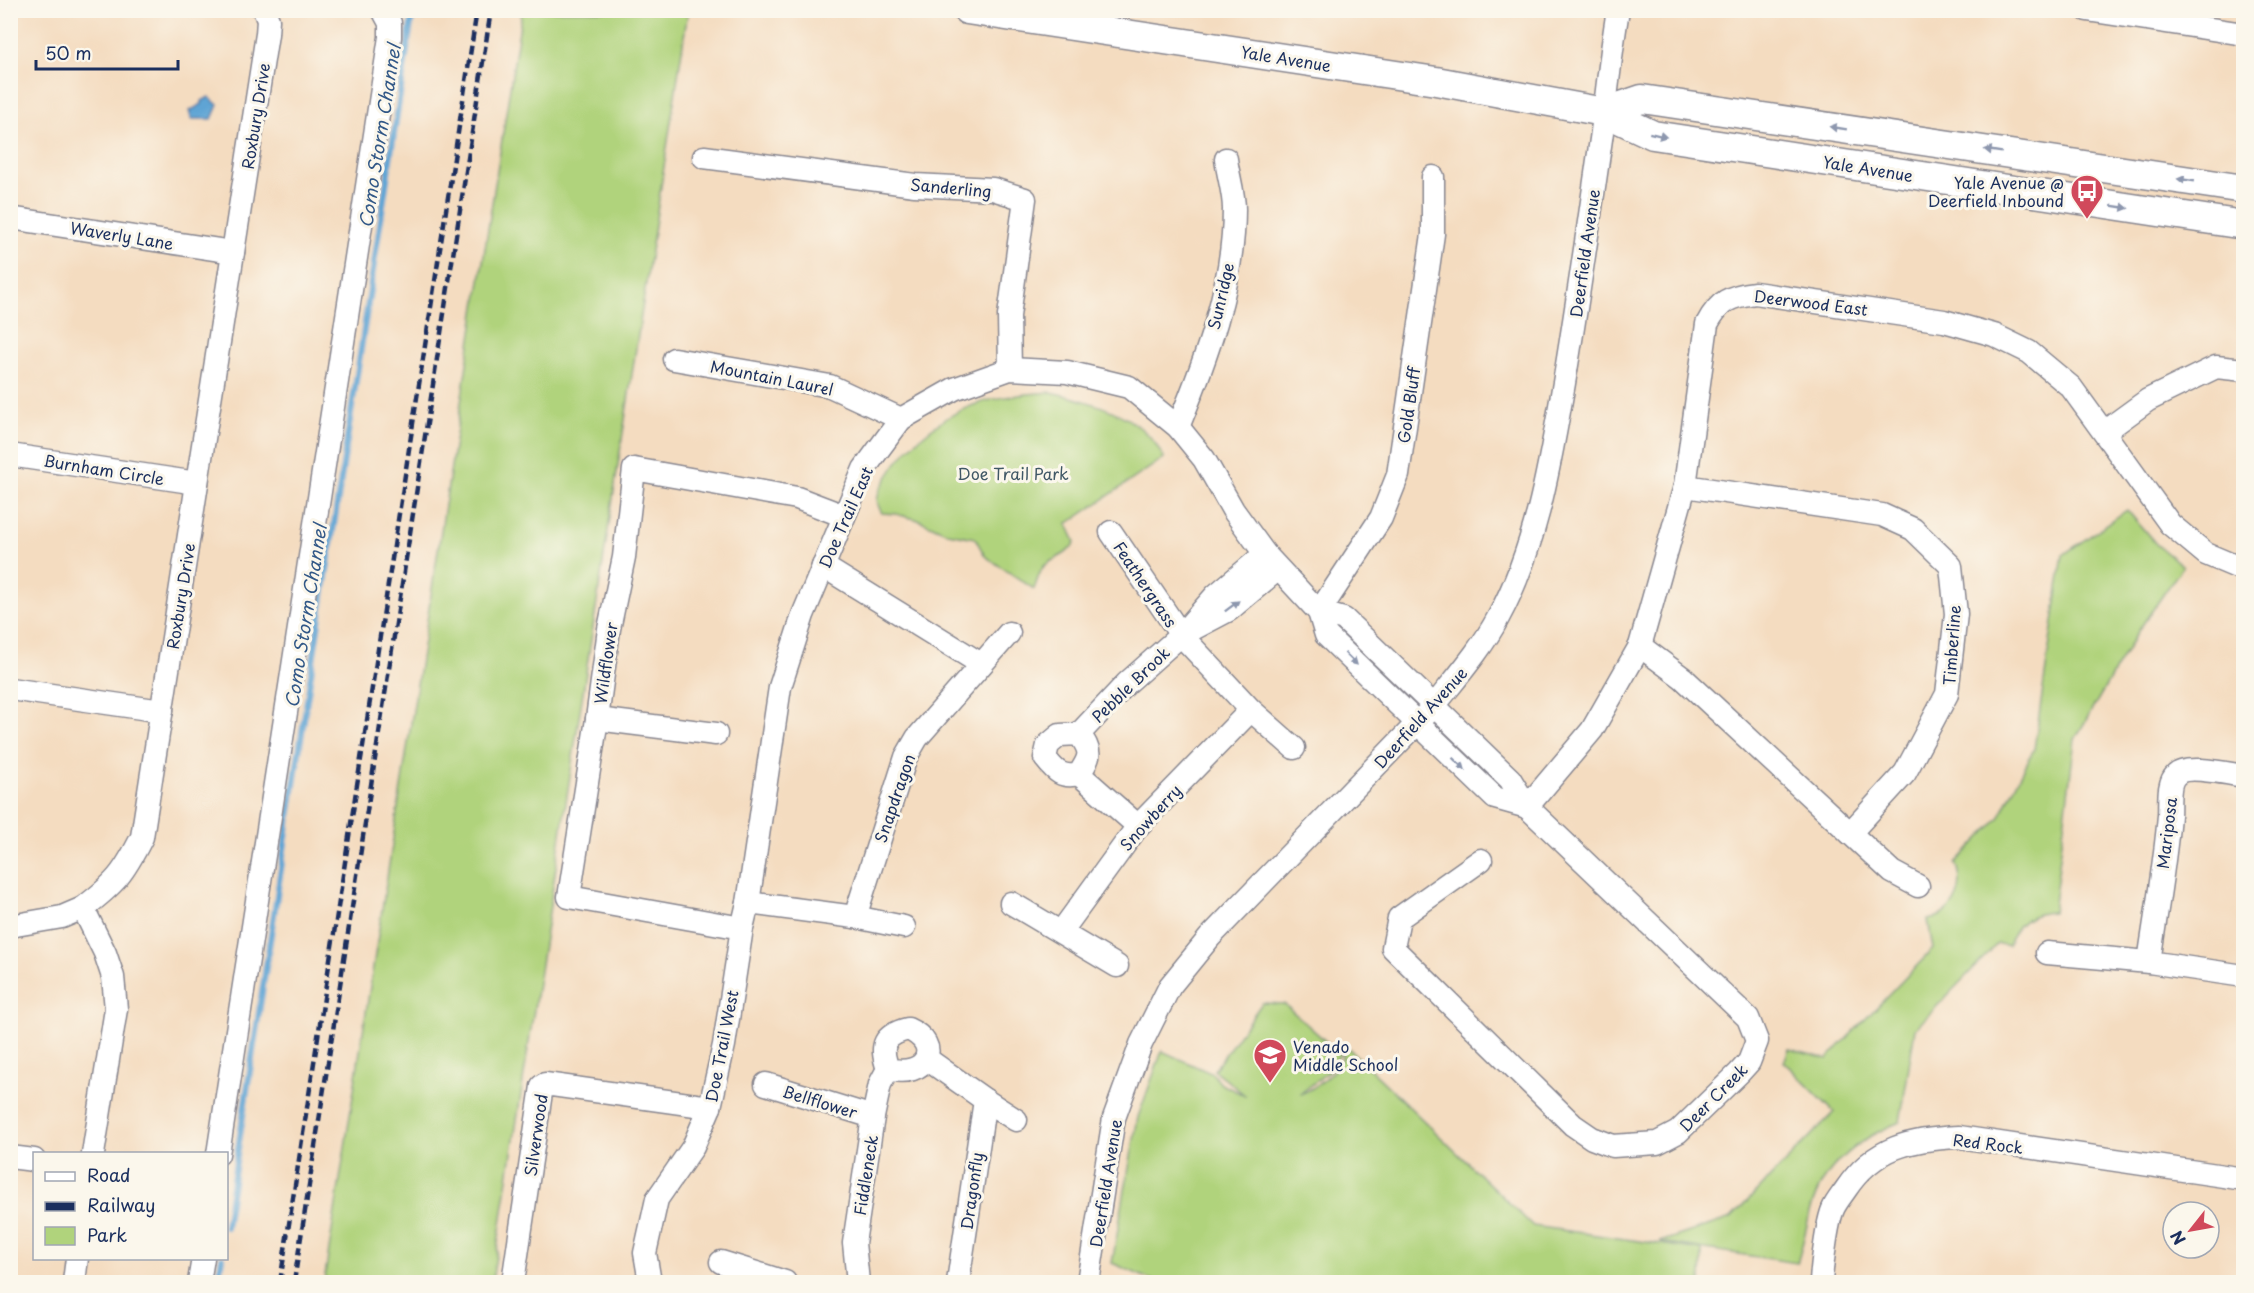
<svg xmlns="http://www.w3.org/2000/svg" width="2254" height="1293" viewBox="0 0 2254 1293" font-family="'Playpen Sans',sans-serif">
	<rect width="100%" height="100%" fill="#fbf7ec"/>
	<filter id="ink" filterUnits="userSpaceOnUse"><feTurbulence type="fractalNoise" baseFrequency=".0167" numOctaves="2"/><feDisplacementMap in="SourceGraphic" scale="12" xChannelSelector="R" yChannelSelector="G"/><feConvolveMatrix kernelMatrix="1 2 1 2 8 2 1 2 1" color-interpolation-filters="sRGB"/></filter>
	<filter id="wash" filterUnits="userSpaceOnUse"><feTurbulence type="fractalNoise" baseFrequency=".008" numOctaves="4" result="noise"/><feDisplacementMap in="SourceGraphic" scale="24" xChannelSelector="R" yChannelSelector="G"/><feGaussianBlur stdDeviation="1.35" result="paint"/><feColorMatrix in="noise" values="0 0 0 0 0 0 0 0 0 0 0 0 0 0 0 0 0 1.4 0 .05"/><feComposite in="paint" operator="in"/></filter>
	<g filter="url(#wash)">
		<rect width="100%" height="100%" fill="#f4dcc0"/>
		<g fill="#b0d37c" stroke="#66816d" stroke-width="1.5">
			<polygon points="522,11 688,11 492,1282 324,1282"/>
			<path d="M1051 392C1083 400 1124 410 1148 435 1155 441 1159 450 1164 458L1067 524 1075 542C1067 557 1056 556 1044 566 1039 572 1037 582 1034 589L985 556 975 538 948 533 919 520 896 514 882 513C872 498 880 490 888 476 908 442 948 411 986 401 1007 395 1030 394 1051 392Z"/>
			<path d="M2127 510 2156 544 2183 566 2136 634 2075 739 2053 912C2029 913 2016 923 2008 945L1997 944 1915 1029 1900 1122C1860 1138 1823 1165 1811 1209 1806 1227 1803 1245 1797 1263L1660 1242 1731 1218 1834 1112 1784 1062 1789 1049 1827 1059 1933 949 1928 920C1955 914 1966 888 1956 863L1999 818 2034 749 2063 555Z"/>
			<path d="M1262 1003 1284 1004 1340 1054 1329 1071 1300 1094C1315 1089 1334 1074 1341 1059 1343 1055 1343 1048 1344 1044L1533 1226 1702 1250 1701 1282H1156L1112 1263 1138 1117 1162 1051 1213 1074 1221 1084 1246 1096 1214 1070Z"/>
		</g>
		<polygon fill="#5ea4d4" stroke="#3c6a99" stroke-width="1.5" points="209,97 218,105 212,119 192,119 189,111 202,104 202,101"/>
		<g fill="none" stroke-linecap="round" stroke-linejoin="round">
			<g stroke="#5ea4d4" stroke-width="6">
				<polyline points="226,1227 413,10"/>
				<polyline points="218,1282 222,1258"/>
			</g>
		</g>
	</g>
	<g filter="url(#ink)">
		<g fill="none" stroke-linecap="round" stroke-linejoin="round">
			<g stroke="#88868f" stroke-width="25">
				<g id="minor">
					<polyline points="2087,10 2244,34"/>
					<polyline points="704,157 915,185 993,189 1025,199 1009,316 1010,369"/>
					<polyline points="10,218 233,252"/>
					<polyline points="674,359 830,386 901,419"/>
					<path d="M1178 427C1206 359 1234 285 1234 209 1234 193 1228 175 1226 159"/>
					<polyline points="2104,432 2148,400 2216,367 2244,370"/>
					<polyline points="10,455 197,483"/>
					<polyline points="1685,486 1882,515 1913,529 1951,566 1956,614 1947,694 1905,773 1850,833"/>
					<polyline points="1111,532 1181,635 1251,710 1294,748"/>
					<polyline points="823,566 981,664"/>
					<polyline points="1319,612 1344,619 1510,779 1527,807 1748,1018 1757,1041 1749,1062 1739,1073 1678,1132 1657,1143 1613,1146 1592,1138 1573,1125 1393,948 1399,918 1481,860"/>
					<polyline points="1319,612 1381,518 1398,475 1433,234 1433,177"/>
					<polyline points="1193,629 1229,610 1278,569"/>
					<polyline points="1640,646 1683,678 1892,872 1918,886"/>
					<polyline points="10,689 162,711"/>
					<polyline points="597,719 716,734"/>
					<path d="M1079 734C1092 752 1091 756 1079 774 1062 778 1056 772 1045 758L1048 745 1060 735 1079 734 1127 683 1181 635 1216 595 1265 554"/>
					<polyline points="1079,774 1138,826"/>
					<path d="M1527 807 1592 730 1640 646 1685 486 1707 324C1719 301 1730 296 1755 293L1944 321 1994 335 2029 352 2071 387 2170 524 2206 554 2244 570"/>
					<polyline points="748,903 855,917 904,927"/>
					<polyline points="1011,903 1117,966"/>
					<polyline points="855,917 906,757 917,738 1009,633"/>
					<polyline points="10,926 62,917 83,908"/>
					<polyline points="742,928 569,897 597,719 609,629 624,557 634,469 797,498 844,516"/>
					<polyline points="1061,932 1138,826 1251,710"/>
					<polyline points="2047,953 2149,962 2244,976"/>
					<path d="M2149 962C2156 913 2165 864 2169 815 2170 804 2167 783 2176 775 2186 764 2229 774 2244 776"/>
					<path d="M908 1029C944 1045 926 1079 888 1069 879 1045 884 1035 908 1029Z"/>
					<polyline points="927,1059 985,1100 958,1282"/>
					<polyline points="766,1084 873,1117"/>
					<polyline points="985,1100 1016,1120"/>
					<path d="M93 1154 116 1009 113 977 105 953 83 908C116 883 124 873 142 837L267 34 268 20 264 10"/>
					<polyline points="218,1154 390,37 390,23 383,10"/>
					<polyline points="10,1157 34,1160"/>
					<polyline points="721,1262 785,1282"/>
					<polyline points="74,1282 77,1258"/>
					<polyline points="199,1282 203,1258"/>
					<polyline points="513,1282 542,1086 545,1084 710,1107"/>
					<polyline points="650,1282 645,1253 657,1199 693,1147 710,1107 724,1045 742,928 748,903 780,687 803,615 864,469 901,419 954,389 1010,369 1067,372 1129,387 1178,427 1204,459 1233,510 1265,554 1319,612 1326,635 1495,798 1527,807"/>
					<polyline points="858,1282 854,1243 873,1117 880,1084 888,1069"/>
					<path d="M1088 1282 1114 1118 1141 1044 1170 986 1210 937 1434 706C1456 678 1481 650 1498 618 1537 546 1550 463 1564 383 1578 300 1590 216 1602 132 1607 91 1611 51 1618 10"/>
					<path d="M1821 1282C1822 1265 1827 1223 1833 1209 1836 1202 1842 1195 1846 1189 1874 1147 1911 1139 1959 1137L2244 1179"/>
				</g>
			</g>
			<g stroke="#88868f" stroke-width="31">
				<g id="major">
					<polyline points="967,10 1436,81 1604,112 1653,135 2244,225"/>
					<polyline points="1604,112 1642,99 2244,189"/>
				</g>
			</g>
			<use href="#minor" stroke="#fff" stroke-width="22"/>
			<use href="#major" stroke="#fff" stroke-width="28"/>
			<g stroke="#1b2f5e" stroke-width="4.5" stroke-dasharray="9 4.5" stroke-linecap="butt">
				<polyline points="280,1282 477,10"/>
				<polyline points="294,1282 491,10"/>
			</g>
		</g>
		<defs><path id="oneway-solid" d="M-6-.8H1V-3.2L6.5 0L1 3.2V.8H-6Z" transform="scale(1.5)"/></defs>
		<g fill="#8d97ae">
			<use href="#oneway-solid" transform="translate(1838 128) rotate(-171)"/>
			<use href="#oneway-solid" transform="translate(1658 135) rotate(14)"/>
			<use href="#oneway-solid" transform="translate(1993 151) rotate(-171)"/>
			<use href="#oneway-solid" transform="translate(2186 180) rotate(-172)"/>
			<use href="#oneway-solid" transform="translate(2120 207) rotate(9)"/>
			<use href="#oneway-solid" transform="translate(1232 606) rotate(-37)"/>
			<use href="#oneway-solid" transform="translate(1351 659) rotate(44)"/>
			<use href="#oneway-solid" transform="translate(1459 764) rotate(44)"/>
		</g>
	</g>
	<defs>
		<g id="bus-pin" transform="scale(1.725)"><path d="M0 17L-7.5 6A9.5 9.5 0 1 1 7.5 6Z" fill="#d1495b" stroke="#fbf7ec"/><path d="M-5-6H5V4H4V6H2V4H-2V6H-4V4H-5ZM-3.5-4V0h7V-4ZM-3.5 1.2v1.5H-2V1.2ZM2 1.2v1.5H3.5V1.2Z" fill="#fff"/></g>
		<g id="school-pin" transform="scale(1.725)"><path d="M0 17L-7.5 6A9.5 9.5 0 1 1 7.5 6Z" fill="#d1495b" stroke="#fbf7ec"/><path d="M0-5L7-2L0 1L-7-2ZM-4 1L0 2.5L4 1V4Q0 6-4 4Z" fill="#fff"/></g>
	</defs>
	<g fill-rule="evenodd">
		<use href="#bus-pin" x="2087" y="191"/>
		<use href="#school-pin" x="1270" y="1055"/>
	</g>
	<g text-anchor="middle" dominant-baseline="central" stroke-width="6" stroke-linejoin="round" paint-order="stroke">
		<g font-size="16" fill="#1b2f5e" stroke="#fbf7ec">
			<text transform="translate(1286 58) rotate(9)">Yale Avenue</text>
			<text transform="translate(255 116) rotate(-81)">Roxbury Drive</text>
			<text transform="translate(1868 168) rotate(9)">Yale Avenue</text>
			<text transform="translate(951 187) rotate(5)">Sanderling</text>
			<text transform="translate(122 235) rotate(9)">Waverly Lane</text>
			<text transform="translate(1584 253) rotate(-82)">Deerfield Avenue</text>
			<text transform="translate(1220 296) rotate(-77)">Sunridge</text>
			<text transform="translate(1811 302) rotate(7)">Deerwood East</text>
			<text transform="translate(772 377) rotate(11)">Mountain Laurel</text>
			<text transform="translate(1408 405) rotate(-82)">Gold Bluff</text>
			<text transform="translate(104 469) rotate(9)">Burnham Circle</text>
			<text transform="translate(845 517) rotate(-66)">Doe Trail East</text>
			<text transform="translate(1146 584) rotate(56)">Feathergrass</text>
			<text transform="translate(180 596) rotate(-81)">Roxbury Drive</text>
			<text transform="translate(1951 645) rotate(-86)">Timberline</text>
			<text transform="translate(605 663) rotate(-82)">Wildflower</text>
			<text transform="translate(1130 684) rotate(-44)">Pebble Brook</text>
			<text transform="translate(1420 717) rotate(-48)">Deerfield Avenue</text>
			<text transform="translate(894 798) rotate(-71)">Snapdragon</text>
			<text transform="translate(1150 817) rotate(-48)">Snowberry</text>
			<text transform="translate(2166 833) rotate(-83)">Mariposa</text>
			<text transform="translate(721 1046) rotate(-79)">Doe Trail West</text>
			<text transform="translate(1713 1097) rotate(-45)">Deer Creek</text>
			<text transform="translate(820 1101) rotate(17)">Bellflower</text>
			<text transform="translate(535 1135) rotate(-82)">Silverwood</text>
			<text transform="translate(1988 1143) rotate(7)">Red Rock</text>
			<text transform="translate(865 1175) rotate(-81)">Fiddleneck</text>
			<text transform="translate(1105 1183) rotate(-81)">Deerfield Avenue</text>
			<text transform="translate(971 1191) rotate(-82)">Dragonfly</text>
		</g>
		<g font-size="16" fill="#1b2f5e" stroke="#fbf7ec" text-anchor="end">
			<text x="2064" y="182">Yale Avenue @<tspan x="2064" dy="18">Deerfield Inbound</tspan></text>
			<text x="1293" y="1046" text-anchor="start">Venado<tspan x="1293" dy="18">Middle School</tspan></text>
		</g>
		<g font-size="16" fill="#405866" stroke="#fbf7ec">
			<text x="1013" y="473">Doe Trail Park</text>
		</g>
		<g font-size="18" font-style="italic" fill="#325887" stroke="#fbf7ec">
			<text transform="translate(379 136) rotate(-81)">Como Storm Channel</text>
			<text transform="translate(305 616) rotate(-81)">Como Storm Channel</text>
		</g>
	</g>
	<rect width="2254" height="1293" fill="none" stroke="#fbf7ec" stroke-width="36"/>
	<rect x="33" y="1152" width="195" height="108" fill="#fbf7ec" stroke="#a1a7b3" stroke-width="1.5"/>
	<rect x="45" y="1172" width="30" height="9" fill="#ffffff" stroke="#a1a7b3" stroke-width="1.5"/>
	<text x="87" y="1182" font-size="18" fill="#1b2f5e">Road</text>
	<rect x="45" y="1202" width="30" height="9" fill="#1b2f5e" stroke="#a1a7b3" stroke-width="1.5"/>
	<text x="87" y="1212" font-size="18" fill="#1b2f5e">Railway</text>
	<rect x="45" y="1227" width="30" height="18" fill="#b0d37c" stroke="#a1a7b3" stroke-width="1.5"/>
	<text x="87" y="1242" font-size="18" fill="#1b2f5e">Park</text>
	<g transform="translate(2191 1230) rotate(239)"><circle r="28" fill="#fbf7ec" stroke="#a1a7b3" stroke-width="1.5"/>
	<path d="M0-4.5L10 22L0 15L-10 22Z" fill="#d1495b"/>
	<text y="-9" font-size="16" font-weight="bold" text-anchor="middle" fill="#1b2f5e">N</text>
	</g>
	<path d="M36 60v9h142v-9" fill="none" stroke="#1b2f5e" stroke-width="3"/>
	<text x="45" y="60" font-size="18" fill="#1b2f5e" stroke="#fbf7ec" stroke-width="4.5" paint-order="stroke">50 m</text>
</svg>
